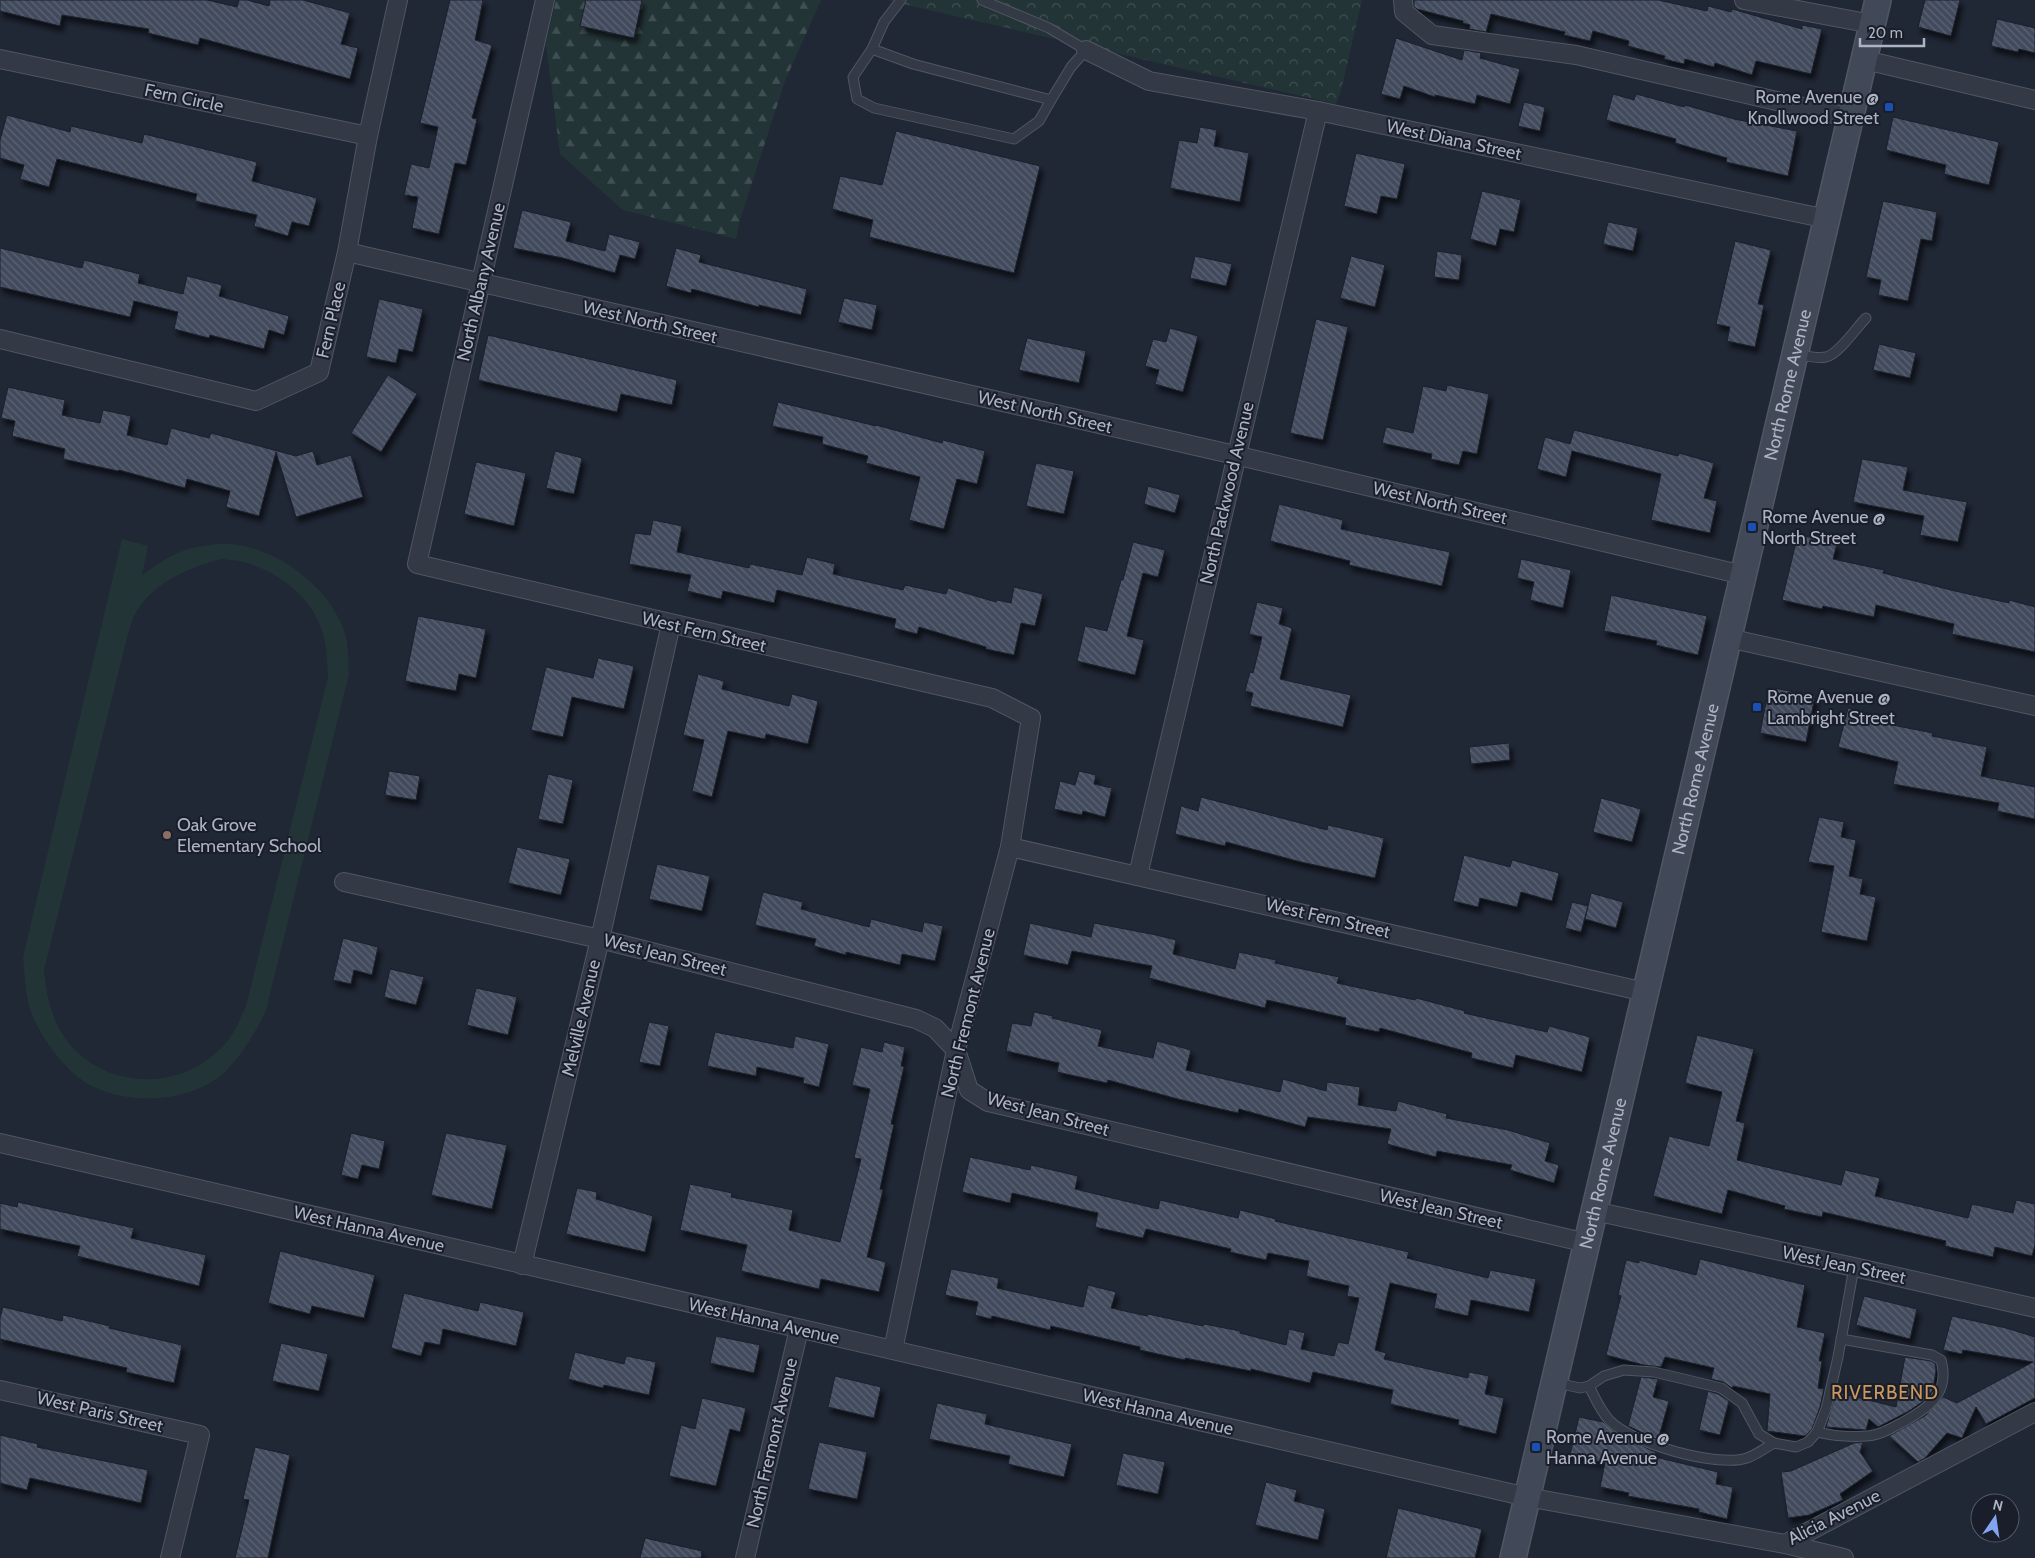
<svg xmlns="http://www.w3.org/2000/svg" width="2035" height="1558" viewBox="0 0 2035 1558" font-family="Cabin,sans-serif">
	<defs>
		<pattern id="forest-firs" width="22" height="20" patternUnits="userSpaceOnUse" patternTransform="scale(1.25)"><rect width="22" height="20" fill="#233437"/><path d="M5 1l3.5 6h-7zM16 11l3.5 6h-7z" fill="#404f52"/></pattern>
		<pattern id="park-crowns" width="20" height="18" patternUnits="userSpaceOnUse" patternTransform="scale(1.25)"><rect width="20" height="18" fill="#233437"/><path d="M2 6a3 3 0 1 1 6 0M12 15a3 3 0 1 1 6 0" fill="none" stroke="#404f52"/></pattern>
		<pattern id="building-back-hatch" width="6" height="6" patternUnits="userSpaceOnUse" patternTransform="scale(1.25)"><rect width="6" height="6" fill="#434c5d"/><path d="M-1 5l2 2M0 0l6 6M5-1l2 2" fill="none" stroke="#5b6373"/></pattern>
		<filter id="shadow"><feDropShadow dx="3" dy="5.5" stdDeviation="2.5" flood-color="#0009"/></filter>
	</defs>
	<rect width="100%" height="100%" fill="#202735"/>
	<polygon fill="url(#forest-firs)" points="556,0 821,0 785,81 740,220 736,239 623,210 560,154 546,44"/>
	<polygon fill="url(#park-crowns)" points="886,0 1362,0 1341,91 1336,104"/>
	<path fill="#233437" fill-rule="evenodd" d="M122 539 148 546 142 575C158 564 173 553 192 548 203 546 219 543 230 544 276 548 324 583 342 625 349 640 348 659 349 674L266 1010C256 1032 244 1052 227 1070 195 1102 134 1106 94 1087 69 1076 44 1042 33 1017 25 999 25 977 23 957ZM221 559C228 560 237 560 244 562 277 571 312 597 322 631 327 646 327 661 328 677L246 1006C239 1021 233 1037 221 1048 175 1096 91 1088 59 1028 49 1010 46 989 44 970L127 638C129 631 131 623 134 616 151 583 188 568 221 559Z"/>
	<g fill="url(#building-back-hatch)" stroke="#1b202c" filter="url(#shadow)">
		<polygon points="0,0 207,0 237,7 239,0 247,0 269,6 270,0 303,0 350,13 341,44 358,48 350,79 200,38 198,45 148,33 149,29 62,15 60,26 0,11"/>
		<polygon points="450,0 483,0 475,40 492,45 472,118 477,119 466,165 455,163 439,234 412,228 418,197 404,195 411,164 429,168 438,127 420,123"/>
		<polygon points="586,0 642,0 634,38 580,26"/>
		<polygon points="1414,0 1658,0 1707,11 1708,6 1731,12 1732,9 1802,29 1802,25 1822,29 1811,74 1756,61 1752,75 1715,63 1714,67 1685,59 1684,64 1664,59 1665,56 1628,46 1629,41 1593,31 1590,41 1564,35 1565,32 1491,14 1486,32 1469,29 1470,25 1463,23 1463,21 1417,9 1414,7"/>
		<polygon points="1925,0 1960,0 1951,36 1918,27"/>
		<polygon points="1997,19 2035,28 2035,53 2019,49 2018,52 1991,46"/>
		<polygon points="1396,38 1462,60 1464,50 1481,53 1480,58 1520,69 1510,104 1477,95 1475,104 1435,95 1435,97 1404,86 1400,99 1381,94"/>
		<polygon points="1613,94 1634,100 1636,94 1684,107 1685,105 1734,119 1797,131 1788,176 1726,162 1727,158 1675,143 1676,139 1606,120"/>
		<polygon points="1524,102 1545,107 1540,131 1518,126"/>
		<polygon points="7,115 70,132 71,126 142,143 144,134 257,162 252,181 317,198 309,226 292,222 288,236 254,226 257,215 195,201 197,194 57,159 49,187 20,179 24,165 0,158 0,140"/>
		<polygon points="1893,117 1999,142 1989,185 1944,174 1946,165 1886,150"/>
		<polygon points="1200,127 1217,130 1214,146 1249,153 1240,202 1170,188 1179,140 1197,143"/>
		<polygon points="896,131 1040,166 1014,273 869,237 873,220 832,209 840,176 882,185"/>
		<polygon points="1356,153 1405,164 1397,199 1381,196 1377,214 1344,206"/>
		<polygon points="1482,191 1521,200 1514,232 1500,229 1496,246 1470,239"/>
		<polygon points="1883,201 1937,212 1932,241 1921,239 1908,301 1878,295 1881,280 1866,277"/>
		<polygon points="522,210 571,222 566,241 605,251 609,234 640,242 635,259 620,255 615,273 563,258 513,248"/>
		<polygon points="1608,222 1638,228 1633,251 1603,244"/>
		<polygon points="1735,241 1771,250 1758,304 1764,305 1755,347 1727,341 1730,327 1716,324"/>
		<polygon points="0,248 82,268 84,260 140,274 138,283 183,294 187,276 222,285 219,296 289,316 284,335 269,330 264,349 210,335 209,338 174,329 178,312 134,301 130,317 0,287"/>
		<polygon points="676,248 701,255 699,262 807,289 801,315 759,305 759,307 692,289 691,293 666,286"/>
		<polygon points="1437,251 1462,255 1459,280 1434,277"/>
		<polygon points="1195,256 1232,264 1226,286 1190,278"/>
		<polygon points="1351,256 1385,265 1375,307 1340,298"/>
		<polygon points="844,298 877,305 872,330 838,322"/>
		<polygon points="379,299 423,309 413,352 399,349 396,363 366,357"/>
		<polygon points="1316,319 1348,327 1323,440 1290,433"/>
		<polygon points="1170,328 1198,336 1183,392 1155,384 1159,370 1145,366 1153,339 1166,342"/>
		<polygon points="488,335 677,380 672,405 621,394 617,412 478,380"/>
		<polygon points="1027,338 1086,351 1079,383 1019,370"/>
		<polygon points="1879,344 1916,353 1910,378 1873,370"/>
		<polygon points="388,375 417,394 381,452 351,433"/>
		<polygon points="1447,385 1489,394 1477,454 1463,451 1459,465 1431,459 1432,454 1382,443 1386,427 1413,433 1423,386 1446,391"/>
		<polygon points="8,387 65,400 62,415 100,423 103,410 131,416 127,435 167,445 171,428 209,438 211,433 296,456 313,451 317,465 351,455 363,497 296,517 276,452 259,516 226,507 230,491 187,479 185,488 119,470 118,471 63,459 65,449 12,436 15,421 1,418"/>
		<polygon points="778,402 876,426 876,425 942,443 943,440 985,451 977,484 957,479 944,529 909,520 920,477 866,463 868,456 822,444 823,437 772,426"/>
		<polygon points="1574,430 1678,456 1679,453 1714,463 1704,498 1717,501 1710,533 1651,520 1661,474 1572,451 1566,477 1537,469 1545,437 1570,444"/>
		<polygon points="555,451 582,458 574,494 546,488"/>
		<polygon points="1862,459 1908,467 1903,490 1967,502 1958,542 1920,535 1924,516 1853,502"/>
		<polygon points="476,462 526,473 514,526 464,514"/>
		<polygon points="1036,463 1074,471 1064,514 1026,506"/>
		<polygon points="1148,486 1180,495 1175,513 1144,504"/>
		<polygon points="1279,504 1343,520 1341,529 1450,552 1442,586 1349,565 1350,561 1270,541"/>
		<polygon points="653,520 682,526 677,552 749,568 750,564 802,575 807,557 835,564 833,574 903,590 905,585 946,594 948,588 996,602 997,600 1011,603 1014,587 1043,594 1035,626 1021,623 1014,655 986,649 986,647 919,627 917,634 894,628 896,619 777,590 774,603 723,591 721,599 687,591 691,575 629,564 635,533 650,535"/>
		<polygon points="1798,534 1837,544 1833,559 1884,570 1883,573 1955,591 2009,603 2009,600 2035,607 2035,652 1952,634 1954,624 1876,605 1874,617 1823,606 1822,609 1782,600"/>
		<polygon points="1133,542 1165,550 1158,577 1143,573 1127,636 1144,640 1135,675 1077,661 1085,626 1107,631 1121,580 1123,580"/>
		<polygon points="1521,559 1571,570 1563,608 1530,600 1534,582 1517,578"/>
		<polygon points="1611,595 1707,616 1698,655 1656,645 1657,641 1604,631"/>
		<polygon points="1257,602 1283,608 1279,624 1292,628 1280,679 1351,695 1343,727 1250,706 1253,693 1245,691 1250,672 1253,673 1262,637 1249,634"/>
		<polygon points="418,616 486,629 476,678 459,674 456,691 405,681"/>
		<polygon points="598,658 634,666 624,709 572,697 563,737 531,730 546,667 593,678"/>
		<polygon points="698,674 724,681 722,689 789,706 792,694 818,701 808,744 766,734 765,739 728,731 712,797 692,791 704,740 683,735"/>
		<polygon points="1769,687 1815,696 1806,742 1760,733"/>
		<polygon points="1848,708 1884,718 1882,723 1933,733 1932,736 1987,747 1981,776 2035,787 2035,819 1997,811 1999,803 1893,784 1898,762 1838,747"/>
		<polygon points="1509,743 1510,760 1471,764 1469,747"/>
		<polygon points="389,771 420,776 416,800 385,795"/>
		<polygon points="1079,771 1096,775 1094,784 1112,788 1105,817 1083,811 1082,815 1054,809 1060,781 1075,785"/>
		<polygon points="548,774 573,780 563,824 538,819"/>
		<polygon points="1201,797 1327,830 1328,825 1384,838 1375,878 1301,862 1226,842 1225,846 1175,834 1181,806 1198,811"/>
		<polygon points="1601,798 1641,809 1632,842 1593,832"/>
		<polygon points="1819,817 1844,822 1841,837 1856,840 1849,876 1863,879 1860,894 1876,897 1867,941 1821,932 1834,866 1808,862"/>
		<polygon points="517,847 570,859 561,895 508,883"/>
		<polygon points="1464,855 1510,867 1512,860 1559,873 1552,901 1521,892 1517,907 1480,898 1478,907 1453,901"/>
		<polygon points="657,864 710,876 702,911 649,899"/>
		<polygon points="763,892 803,902 801,909 869,927 871,919 922,932 924,922 943,926 935,961 902,954 900,965 846,952 846,955 814,946 816,939 755,925"/>
		<polygon points="1591,893 1623,902 1616,928 1585,919"/>
		<polygon points="1572,902 1588,906 1581,932 1565,928"/>
		<polygon points="1030,923 1091,937 1094,923 1156,935 1176,940 1173,954 1235,969 1239,952 1276,960 1275,963 1339,977 1337,983 1415,1000 1416,998 1465,1011 1464,1013 1547,1032 1549,1026 1590,1037 1582,1072 1516,1055 1513,1068 1471,1058 1472,1053 1380,1028 1379,1032 1345,1025 1346,1018 1267,1000 1265,1008 1149,978 1152,966 1072,951 1068,965 1023,955"/>
		<polygon points="343,938 378,947 372,975 354,970 351,984 333,980"/>
		<polygon points="390,969 424,977 416,1005 384,997"/>
		<polygon points="476,988 517,997 508,1035 467,1025"/>
		<polygon points="1034,1012 1053,1016 1052,1018 1102,1030 1098,1046 1153,1058 1157,1041 1191,1050 1186,1070 1280,1092 1283,1079 1326,1091 1327,1082 1360,1087 1358,1105 1396,1111 1398,1101 1447,1114 1446,1118 1508,1130 1550,1143 1545,1161 1559,1165 1554,1183 1510,1170 1512,1165 1437,1151 1436,1157 1387,1144 1391,1129 1308,1117 1305,1127 1239,1109 1238,1113 1178,1099 1108,1080 1107,1083 1057,1072 1059,1063 1006,1051 1012,1023 1031,1026"/>
		<polygon points="649,1022 669,1026 660,1066 639,1062"/>
		<polygon points="715,1032 793,1048 795,1036 829,1044 819,1087 803,1083 804,1078 757,1067 756,1076 707,1066"/>
		<polygon points="1697,1035 1754,1049 1736,1121 1745,1123 1737,1160 1841,1185 1845,1170 1880,1178 1875,1196 1968,1218 1972,1204 2013,1213 2016,1200 2035,1204 2035,1245 2032,1256 1995,1247 1993,1257 1945,1246 1946,1241 1823,1212 1822,1217 1784,1209 1785,1206 1728,1190 1722,1214 1653,1196 1669,1136 1709,1146 1722,1092 1685,1083"/>
		<polygon points="884,1042 905,1047 901,1066 904,1067 891,1124 894,1125 892,1133 880,1189 883,1190 867,1257 886,1262 879,1292 821,1279 819,1289 741,1271 747,1245 680,1230 690,1184 732,1193 731,1197 793,1210 789,1230 840,1242 861,1159 854,1158 870,1089 852,1085 861,1047 882,1052"/>
		<polygon points="351,1133 385,1141 379,1169 362,1165 358,1179 341,1175"/>
		<polygon points="446,1133 507,1145 492,1209 431,1195"/>
		<polygon points="970,1157 1030,1170 1031,1165 1078,1176 1075,1189 1158,1209 1160,1200 1238,1218 1240,1210 1276,1219 1275,1221 1409,1252 1407,1258 1488,1278 1490,1270 1536,1279 1529,1312 1471,1300 1468,1316 1434,1308 1437,1294 1390,1283 1375,1350 1386,1353 1384,1359 1468,1378 1469,1372 1489,1376 1485,1394 1504,1398 1496,1434 1458,1425 1459,1420 1390,1404 1393,1390 1313,1372 1310,1383 1251,1369 1251,1371 1185,1358 1185,1360 1140,1350 1140,1347 1051,1326 1050,1330 992,1316 991,1319 975,1315 978,1302 945,1295 951,1269 999,1278 997,1288 1083,1307 1088,1285 1116,1292 1111,1308 1147,1316 1148,1314 1203,1326 1204,1324 1240,1331 1240,1333 1286,1345 1289,1329 1305,1333 1301,1349 1334,1356 1338,1342 1348,1344 1359,1298 1347,1296 1349,1286 1306,1276 1309,1261 1268,1253 1266,1260 1230,1252 1231,1249 1146,1229 1143,1238 1095,1227 1098,1213 1012,1193 1010,1203 962,1192"/>
		<polygon points="577,1188 597,1192 596,1199 653,1216 645,1252 566,1234"/>
		<polygon points="18,1202 134,1228 131,1238 206,1255 199,1286 77,1256 80,1246 0,1229 0,1203 17,1207"/>
		<polygon points="280,1251 375,1275 364,1318 312,1306 310,1314 268,1303"/>
		<polygon points="1700,1259 1805,1285 1797,1327 1825,1333 1819,1361 1822,1361 1818,1388 1824,1389 1820,1407 1812,1429 1805,1436 1767,1431 1770,1394 1733,1386 1732,1388 1723,1382 1711,1379 1714,1368 1665,1357 1661,1367 1644,1365 1606,1355 1621,1296 1618,1295 1626,1260 1639,1263 1639,1260 1696,1275"/>
		<polygon points="404,1293 478,1311 480,1302 524,1312 516,1346 443,1329 440,1345 425,1342 421,1356 391,1348"/>
		<polygon points="1864,1296 1917,1309 1910,1339 1856,1325"/>
		<polygon points="3,1307 62,1321 63,1315 110,1326 109,1328 182,1345 174,1383 126,1372 127,1368 0,1339 0,1318"/>
		<polygon points="1952,1316 2006,1328 2035,1337 2035,1398 1986,1424 1976,1407 1962,1438 1947,1433 1925,1458 1918,1462 1889,1436 1925,1416 1943,1397 1957,1403 2033,1362 1963,1350 1962,1354 1943,1350"/>
		<polygon points="716,1336 760,1345 754,1373 710,1363"/>
		<polygon points="281,1343 328,1354 319,1391 272,1381"/>
		<polygon points="575,1352 624,1364 626,1356 656,1362 649,1395 604,1385 603,1388 568,1379"/>
		<polygon points="1905,1357 1931,1361 1935,1364 1936,1370 1933,1390 1925,1400 1909,1411 1878,1427 1869,1419 1866,1430 1826,1427 1836,1392 1896,1407"/>
		<polygon points="835,1376 881,1387 874,1418 828,1407"/>
		<polygon points="1641,1377 1658,1379 1653,1397 1669,1401 1658,1440 1628,1426"/>
		<polygon points="1708,1391 1718,1394 1729,1401 1720,1435 1699,1430"/>
		<polygon points="702,1398 746,1408 740,1432 730,1429 716,1486 669,1476 681,1425 695,1429"/>
		<polygon points="937,1403 987,1414 985,1424 1072,1444 1064,1477 1008,1464 1010,1456 929,1439"/>
		<polygon points="1579,1417 1603,1422 1617,1434 1655,1452 1656,1453 1655,1457 1718,1472 1716,1484 1733,1487 1727,1519 1699,1512 1699,1509 1628,1496 1629,1493 1600,1487 1605,1463 1570,1455"/>
		<polygon points="0,1435 38,1444 37,1447 148,1470 141,1503 30,1478 27,1490 0,1483"/>
		<polygon points="819,1442 867,1452 857,1499 808,1489"/>
		<polygon points="1863,1442 1860,1452 1873,1471 1840,1494 1843,1500 1809,1515 1788,1518 1781,1472 1791,1471 1854,1443"/>
		<polygon points="255,1447 290,1455 268,1558 235,1558 249,1500 243,1499"/>
		<polygon points="1123,1453 1165,1462 1158,1494 1116,1485"/>
		<polygon points="1266,1482 1297,1490 1294,1501 1325,1509 1318,1540 1255,1525"/>
		<polygon points="1398,1508 1482,1529 1475,1558 1386,1558"/>
		<polygon points="645,1538 702,1551 701,1558 640,1558"/>
	</g>
	<g fill="none" stroke-linecap="round" stroke-linejoin="round">
		<g stroke="#515663" stroke-width="11">
			<g id="lane">
				<polyline points="901,0 884,22 872,49 913,64 1051,100 1071,67 1086,50 1049,28 982,0"/>
				<polyline points="872,49 853,77 857,99 874,108 1014,139 1039,121 1051,100"/>
				<path d="M1798 354C1807 356 1816 359 1826 357 1839 354 1856 328 1866 318"/>
				<polyline points="1557,1383 1580,1388 1589,1386 1604,1376 1624,1370 1654,1372 1721,1388 1742,1403 1759,1434 1774,1443 1796,1447 1808,1442 1817,1432 1826,1409 1838,1357 1854,1267"/>
				<path d="M1589 1386C1595 1398 1600 1410 1609 1420 1630 1443 1717 1468 1747 1458 1756 1455 1765 1448 1774 1443"/>
				<path d="M1817 1432C1833 1436 1851 1437 1867 1436 1880 1435 1892 1428 1903 1422 1929 1408 1950 1393 1941 1360L1932 1355 1841 1339"/>
			</g>
		</g>
		<g stroke="#515663" stroke-width="20">
			<g id="street">
				<polyline points="545,0 417,564 992,698 1031,718 1010,847 956,1050 893,1350"/>
				<polyline points="1403,0 1404,12 1432,35 1576,55 1851,118"/>
				<polyline points="1744,0 1872,24"/>
				<polyline points="1086,50 1149,81 1318,111 1827,219"/>
				<polyline points="0,59 368,136"/>
				<polyline points="1865,60 2035,100"/>
				<polyline points="347,252 1235,455 1743,575"/>
				<polyline points="0,339 256,401 319,372 347,252 368,136 398,0"/>
				<polyline points="1728,638 2035,706"/>
				<polyline points="1010,847 1645,992"/>
				<polyline points="1138,875 1318,111"/>
				<polyline points="344,882 600,939 916,1019 935,1028 956,1050 969,1090 988,1102 1587,1243"/>
				<polyline points="0,1143 1527,1497 1785,1544 2035,1412"/>
				<polyline points="1594,1211 1854,1267 2035,1308"/>
				<polyline points="522,1265 600,939 671,624"/>
				<polyline points="0,1390 200,1435 170,1558"/>
				<polyline points="1785,1544 1844,1558"/>
				<polyline points="745,1558 799,1329"/>
			</g>
		</g>
		<g stroke="#515663" stroke-width="28">
			<g id="secondary">
				<path id="s1" d="M1513 1558 1878 0"/>
			</g>
		</g>
		<use href="#lane" stroke="#333945" stroke-width="9"/>
		<use href="#street" stroke="#333945" stroke-width="18"/>
		<use href="#secondary" stroke="#414858" stroke-width="25"/>
	</g>
	<g fill="#1a4fb4" stroke="#191e2a" stroke-width="2">
		<rect x="1884" y="102" width="10" height="10" rx="2.5"/>
		<rect x="1747" y="522" width="10" height="10" rx="2.5"/>
		<rect x="1752" y="702" width="10" height="10" rx="2.5"/>
		<rect x="1531" y="1442" width="10" height="10" rx="2.5"/>
	</g>
	<circle fill="#8d6e63" stroke="#191e2a" stroke-width="2" cx="167" cy="835" r="5"/>
	<g text-anchor="middle" dominant-baseline="central" stroke-width="4" stroke-linejoin="round" paint-order="stroke">
		<g font-size="18" fill="#adb3c2" stroke="#191e2a" text-anchor="start">
			<text x="1879" y="97" text-anchor="end">Rome Avenue @<tspan x="1879" dy="21">Knollwood Street</tspan></text>
			<text x="1762" y="517">Rome Avenue @<tspan x="1762" dy="21">North Street</tspan></text>
			<text x="1767" y="697">Rome Avenue @<tspan x="1767" dy="21">Lambright Street</tspan></text>
			<text x="177" y="825">Oak Grove<tspan x="177" dy="21">Elementary School</tspan></text>
			<text x="1546" y="1437">Rome Avenue @<tspan x="1546" dy="21">Hanna Avenue</tspan></text>
		</g>
		<g font-size="18" fill="#adb3c2" stroke="#191e2a">
			<text transform="translate(184 98) rotate(12)">Fern Circle</text>
			<text transform="translate(1454 140) rotate(12)">West Diana Street</text>
			<text transform="translate(481 282) rotate(-77)">North Albany Avenue</text>
			<text transform="translate(331 320) rotate(-77)">Fern Place</text>
			<text transform="translate(650 322) rotate(13)">West North Street</text>
			<text stroke="none"><textPath href="#s1" startOffset="1205">North Rome Avenue</textPath></text>
			<text transform="translate(1045 412) rotate(13)">West North Street</text>
			<text transform="translate(1227 493) rotate(-77)">North Packwood Avenue</text>
			<text transform="translate(1440 503) rotate(13)">West North Street</text>
			<text transform="translate(704 632) rotate(13)">West Fern Street</text>
			<text stroke="none"><textPath href="#s1" startOffset="800">North Rome Avenue</textPath></text>
			<text transform="translate(1328 918) rotate(13)">West Fern Street</text>
			<text transform="translate(665 955) rotate(14)">West Jean Street</text>
			<text transform="translate(968 1013) rotate(-76)">North Fremont Avenue</text>
			<text transform="translate(581 1018) rotate(-77)">Melville Avenue</text>
			<text transform="translate(1048 1114) rotate(15)">West Jean Street</text>
			<text stroke="none"><textPath href="#s1" startOffset="395">North Rome Avenue</textPath></text>
			<text transform="translate(1441 1209) rotate(13)">West Jean Street</text>
			<text transform="translate(369 1229) rotate(13)">West Hanna Avenue</text>
			<text transform="translate(1844 1265) rotate(12)">West Jean Street</text>
			<text transform="translate(764 1321) rotate(13)">West Hanna Avenue</text>
			<text transform="translate(100 1412) rotate(13)">West Paris Street</text>
			<text transform="translate(1158 1412) rotate(13)">West Hanna Avenue</text>
			<text transform="translate(772 1443) rotate(-77)">North Fremont Avenue</text>
			<text transform="translate(1834 1517) rotate(-27)">Alicia Avenue</text>
		</g>
		<g font-size="19" letter-spacing="1" fill="#cd985e" stroke="#191e2a">
			<text x="1885" y="1392">RIVERBEND</text>
		</g>
	</g>
	<g transform="translate(1995 1518) rotate(13)"><circle r="24" fill="#191e2a" stroke="#545a67"/>
	<path d="M0-4L9 19L0 12L-9 19Z" fill="#83a3f2"/>
	<text y="-8" font-size="14" font-weight="bold" text-anchor="middle" fill="#adb3c2">N</text>
	</g>
	<path d="M1860 38v8h64v-8" fill="none" stroke="#adb3c2" stroke-width="2.5"/>
	<text x="1868" y="38" font-size="15" fill="#adb3c2" stroke="#191e2a" stroke-width="4" paint-order="stroke">20 m</text>
</svg>
